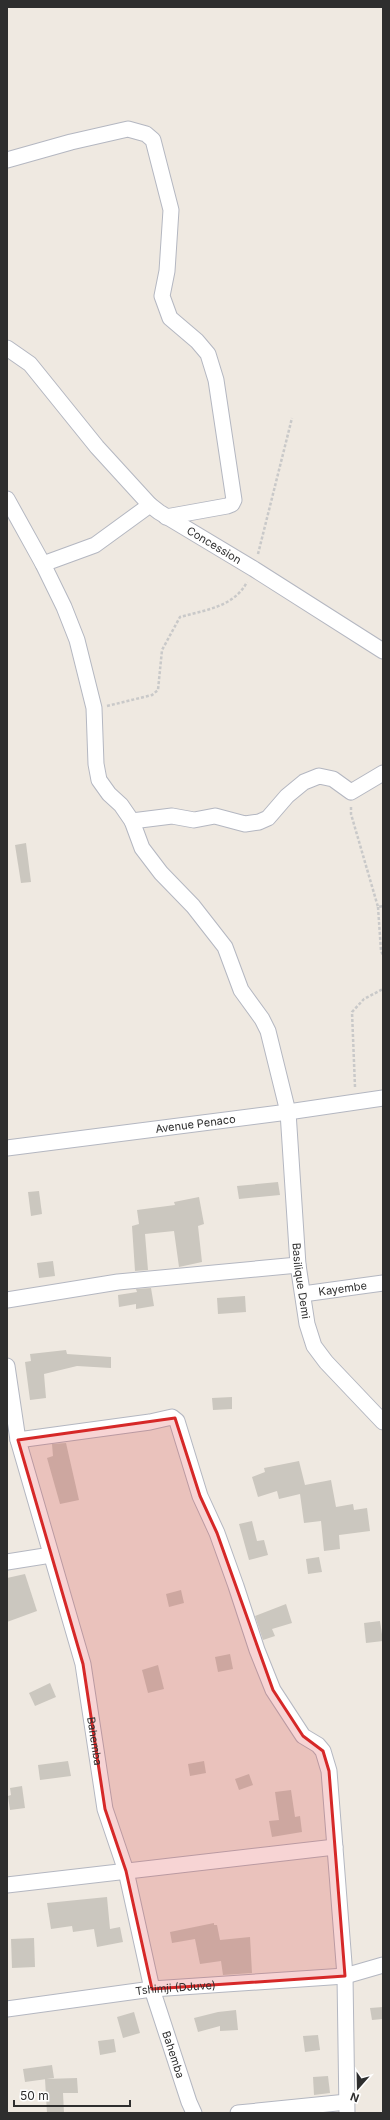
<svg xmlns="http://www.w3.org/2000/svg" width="390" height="2120" viewBox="0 0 390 2120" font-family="Inter,sans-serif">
	<rect width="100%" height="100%" fill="#efe9e1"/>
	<g fill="#cbc7bf">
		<polygon points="26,843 31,882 21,883 15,845"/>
		<polygon points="278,1182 280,1195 239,1199 237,1186"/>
		<polygon points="39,1191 42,1214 31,1216 28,1192"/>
		<polygon points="199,1197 204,1224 198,1226 202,1262 179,1267 174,1231 145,1234 148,1270 135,1271 132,1226 139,1224 137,1210 175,1205 174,1202"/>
		<polygon points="53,1261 55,1276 39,1278 37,1263"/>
		<polygon points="151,1288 154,1306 136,1309 136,1304 119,1307 118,1295 137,1292 136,1289"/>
		<polygon points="245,1296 246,1312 218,1314 217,1298"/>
		<polygon points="66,1350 67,1354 111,1357 111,1368 77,1366 44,1374 46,1398 30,1400 25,1362 31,1361 30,1354"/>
		<polygon points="232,1397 232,1409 213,1410 212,1398"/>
		<polygon points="66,1443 79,1500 60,1504 47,1458 53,1456 52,1444"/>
		<polygon points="299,1461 305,1485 331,1480 336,1507 353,1504 354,1510 367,1508 370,1531 339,1535 340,1549 324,1551 321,1521 304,1523 300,1494 279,1499 277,1491 258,1497 252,1477 265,1472 264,1468"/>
		<polygon points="252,1521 257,1541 264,1540 268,1555 249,1560 239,1524"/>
		<polygon points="319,1557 322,1572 308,1574 306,1559"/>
		<polygon points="25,1574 37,1611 7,1622 7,1578"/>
		<polygon points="181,1590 184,1603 169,1607 166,1594"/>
		<polygon points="286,1604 292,1623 272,1629 275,1636 263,1640 255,1616"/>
		<polygon points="380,1621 383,1641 366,1643 364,1623"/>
		<polygon points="230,1654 233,1669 218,1672 215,1657"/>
		<polygon points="158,1665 164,1689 148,1693 142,1670"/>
		<polygon points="50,1683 56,1697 35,1706 29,1693"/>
		<polygon points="68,1761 71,1776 40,1780 38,1765"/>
		<polygon points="204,1761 206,1773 190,1776 188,1764"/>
		<polygon points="249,1774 253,1785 239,1790 235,1779"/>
		<polygon points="22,1786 25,1808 10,1810 8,1796 11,1795 10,1788"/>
		<polygon points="291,1790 295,1817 300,1816 302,1832 272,1837 269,1821 279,1820 275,1792"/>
		<polygon points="107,1897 110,1929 120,1927 123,1942 97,1947 94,1929 73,1932 72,1926 51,1929 47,1903"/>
		<polygon points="214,1923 214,1925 217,1925 220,1940 250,1937 252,1973 223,1975 221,1961 200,1964 195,1939 172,1943 170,1932"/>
		<polygon points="34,1938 35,1967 12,1968 11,1939"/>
		<polygon points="383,2007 383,2019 372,2020 370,2008"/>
		<polygon points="236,2010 238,2030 220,2031 220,2026 198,2032 194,2018 218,2012"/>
		<polygon points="134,2012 140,2033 123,2038 117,2017"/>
		<polygon points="318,2035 320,2050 305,2052 303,2036"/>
		<polygon points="114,2039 116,2052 100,2055 98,2041"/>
		<polygon points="52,2065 54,2078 25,2082 23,2069"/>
		<polygon points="328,2076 330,2093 314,2095 313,2077"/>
		<polygon points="77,2078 78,2093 63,2093 64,2113 47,2113 45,2079"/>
	</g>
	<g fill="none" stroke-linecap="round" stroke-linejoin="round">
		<g stroke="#b4b7c1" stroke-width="17">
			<g id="minor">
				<polyline points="7,160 71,142 128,129 146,134 153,140 171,210 167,271 162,296 170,318 197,341 208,354 216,380 234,500 232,504 227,506 166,517"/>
				<polyline points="7,348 30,364 97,447 150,505"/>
				<path id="s1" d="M7 499 43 564 64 607 77 640 94 708 96 764 99 780 109 794 121 805 132 821 142 848 161 873 193 906 225 947 241 990 262 1019 268 1031 288 1112 298 1265 307 1324 314 1346 326 1362 383 1422"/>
				<path id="s2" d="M43 564 95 545 150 505 159 512 254 569 383 651"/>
				<polyline points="132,821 172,816 194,820 215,816 245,824 259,822 268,818 287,796 304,782 319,776 333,779 351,792 383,773"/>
				<path id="s3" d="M7 1148 288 1112 383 1098"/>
				<path id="s4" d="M303 1294 383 1283"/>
				<polyline points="7,1300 118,1282 298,1265"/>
				<path id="s5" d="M7 1366 18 1440 83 1664 105 1809 126 1871 152 1989 189 2102 194 2113"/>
				<polyline points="18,1440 150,1422 172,1417 177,1421 200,1496 217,1533 236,1586 257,1650 273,1690 303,1736 318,1745 323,1751 329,1771 345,1976 347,2113"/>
				<polyline points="7,1562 51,1555"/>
				<polyline points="7,1885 335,1847"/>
				<path id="s6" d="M7 2009 152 1989 345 1976 383 1965"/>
				<polyline points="238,2113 347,2102"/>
			</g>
		</g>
		<g stroke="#c9c9c9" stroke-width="2.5" stroke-dasharray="3 2" stroke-linecap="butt">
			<polyline points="258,554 292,418"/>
			<path d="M107 706 152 695 158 690 162 650 180 617C205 610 234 607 247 582"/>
			<polyline points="351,807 351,814 378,907 383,906"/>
			<polyline points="378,907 381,951 383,955"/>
			<polyline points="355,1087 352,1012 364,999 383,989"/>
		</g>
		<use href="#minor" stroke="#fff" stroke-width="15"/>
	</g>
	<path fill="#d62828" fill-opacity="0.2" stroke="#d62828" stroke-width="3" stroke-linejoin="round" d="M175 1418 200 1496 217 1533 273 1690 303 1736 323 1751 329 1771 345 1976 152 1989 126 1871 105 1809 83 1664 18 1440Z"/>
	<g text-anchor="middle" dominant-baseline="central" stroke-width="3" stroke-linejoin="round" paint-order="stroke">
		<g font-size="11" fill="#2e2e2e" stroke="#fff">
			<text stroke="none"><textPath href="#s2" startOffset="199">Concession</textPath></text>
			<text stroke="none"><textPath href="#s3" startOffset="190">Avenue Penaco</textPath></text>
			<text stroke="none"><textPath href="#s1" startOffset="859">Basilique Demi</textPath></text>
			<text stroke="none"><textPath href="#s4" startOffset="40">Kayembe</textPath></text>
			<text stroke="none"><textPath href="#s5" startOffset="386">Bahemba</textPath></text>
			<text stroke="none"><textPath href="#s6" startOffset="170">Tshimji (DJuve)</textPath></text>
			<text stroke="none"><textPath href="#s5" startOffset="710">Bahemba</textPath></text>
		</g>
	</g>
	<rect width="390" height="2120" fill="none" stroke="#2e2e2e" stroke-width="16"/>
	<g transform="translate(358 2088) rotate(200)" stroke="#ffffff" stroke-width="3" paint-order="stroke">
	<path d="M0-3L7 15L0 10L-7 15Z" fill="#2e2e2e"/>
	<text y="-6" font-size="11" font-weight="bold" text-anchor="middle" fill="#2e2e2e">N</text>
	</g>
	<path d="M14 2100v6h116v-6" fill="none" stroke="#2e2e2e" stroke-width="2"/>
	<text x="20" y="2100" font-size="12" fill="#2e2e2e" stroke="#ffffff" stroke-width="3" paint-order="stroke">50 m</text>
</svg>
